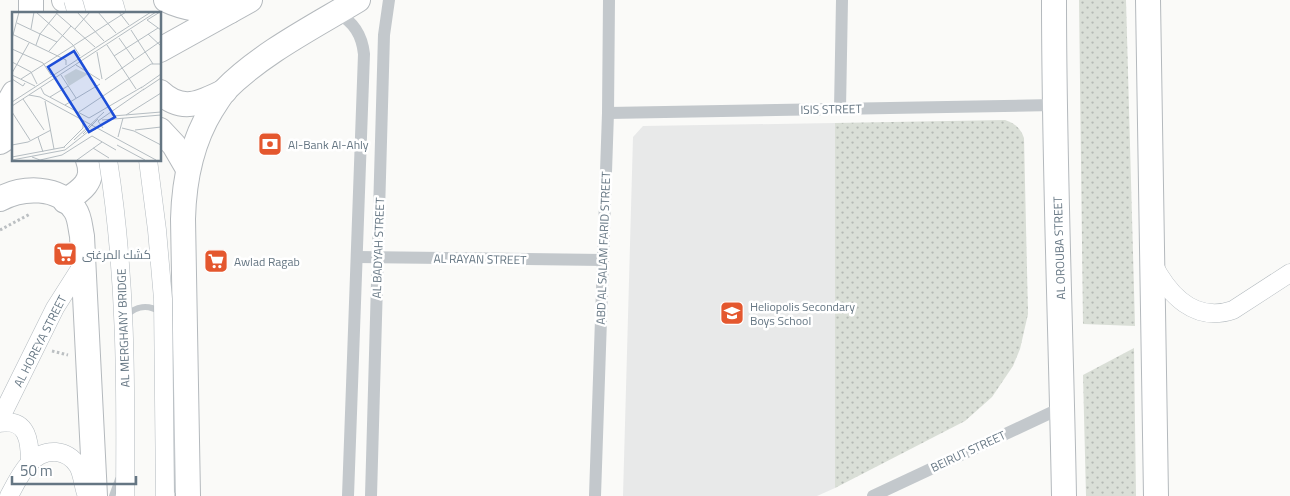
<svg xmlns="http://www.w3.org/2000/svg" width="1290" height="496" viewBox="0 0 1290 496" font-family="'Titillium Web',Cairo,sans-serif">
	<defs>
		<pattern id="grass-dots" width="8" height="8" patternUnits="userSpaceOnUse" patternTransform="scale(1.25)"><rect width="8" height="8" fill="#dadfd7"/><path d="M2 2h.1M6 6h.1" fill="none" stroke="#b4b9b4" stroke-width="1.8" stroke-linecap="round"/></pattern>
	</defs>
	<rect width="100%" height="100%" fill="#fafaf8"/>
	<polygon fill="#e8e9e9" points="835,123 835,488 817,496 623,496 633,137 643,126"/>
	<g fill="url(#grass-dots)">
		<polygon points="1079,0 1126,0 1135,326 1083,324"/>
		<path d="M1005 120C1015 123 1021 129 1024 138L1028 314 1020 349 1013 366 992 397 965 421 835 488V123Z"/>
		<polygon points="1134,348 1136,496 1086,496 1083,375"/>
	</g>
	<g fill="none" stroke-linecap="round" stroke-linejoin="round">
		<g stroke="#b3babf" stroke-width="19">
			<g id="secondary">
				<polyline points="113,0 117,14"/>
				<path d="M1153 264C1169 295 1195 323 1233 310L1290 273"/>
				<polyline points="0,419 55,308 83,264"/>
				<path d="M0 423C28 418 30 442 30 463"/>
				<path d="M9 496C19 477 31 450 56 452 66 453 73 458 78 466 83 475 83 487 87 496"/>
			</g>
		</g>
		<g stroke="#b4b9bd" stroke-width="26">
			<g id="highway">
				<polyline points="31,0 31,14"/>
				<path d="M64 0C77 9 91 9 104 0"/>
				<path d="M166 0C187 10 207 11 230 11"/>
				<path d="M1054 0C1054 165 1061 331 1064 496"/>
				<polyline points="1148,0 1156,496"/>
				<polyline points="160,50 250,0"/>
				<path d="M160 92C182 113 201 103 225 91"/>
				<polyline points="0,118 14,93"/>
				<polyline points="160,130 174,145 188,169"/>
				<polyline points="0,142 14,133"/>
				<path d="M0 199C22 187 59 185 75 210 80 217 80 227 82 236L95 496"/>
				<path d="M65 201C81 191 96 181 88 160"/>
				<path d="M188 496 183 219C184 180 191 143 212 109 216 103 220 96 225 90 260 54 315 26 358 0"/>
			</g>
		</g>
		<g stroke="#bbbfc2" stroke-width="3" stroke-dasharray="2.5 2.5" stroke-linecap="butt">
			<polyline points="0,230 30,214"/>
			<polyline points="52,351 68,355"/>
		</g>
		<g stroke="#c3c8cc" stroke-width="6">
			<path d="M126 316C136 306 148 304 160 312"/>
			<polyline points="172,337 176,490"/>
			<polyline points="112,496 118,479"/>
		</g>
		<g stroke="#c3c8cc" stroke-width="12">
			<path d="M337 13C354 22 362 35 364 54L348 496"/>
			<polyline points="840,109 842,0"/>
			<polyline points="608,113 1054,105"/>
			<polyline points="357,257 603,260"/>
			<polyline points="371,496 384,35 389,0"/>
			<polyline points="595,496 608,113 609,0"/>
			<polyline points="873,496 1063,407"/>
		</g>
		<use href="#secondary" stroke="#fff" stroke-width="18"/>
		<use href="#highway" stroke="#fff" stroke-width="24"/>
		<g stroke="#b3babf" stroke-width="19" stroke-linecap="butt">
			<g id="secondary-bridge">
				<polyline points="73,0 77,14"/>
				<path d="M108 160C126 272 126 383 125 496"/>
				<polyline points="148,160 157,230 163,299 165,496"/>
			</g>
		</g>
		<use href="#secondary-bridge" stroke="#fff" stroke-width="18"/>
	</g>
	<defs>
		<g id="bank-square" transform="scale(1.25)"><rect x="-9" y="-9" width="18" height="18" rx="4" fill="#e4572e" stroke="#fff"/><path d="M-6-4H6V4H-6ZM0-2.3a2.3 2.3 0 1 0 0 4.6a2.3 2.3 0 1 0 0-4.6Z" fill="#fff"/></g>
		<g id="supermarket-square" transform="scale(1.25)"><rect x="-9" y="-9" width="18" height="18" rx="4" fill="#e4572e" stroke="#fff"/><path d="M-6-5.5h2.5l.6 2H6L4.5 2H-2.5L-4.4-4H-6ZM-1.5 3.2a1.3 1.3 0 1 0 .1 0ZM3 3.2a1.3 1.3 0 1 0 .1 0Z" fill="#fff"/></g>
		<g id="school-square" transform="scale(1.25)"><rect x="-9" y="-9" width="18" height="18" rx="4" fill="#e4572e" stroke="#fff"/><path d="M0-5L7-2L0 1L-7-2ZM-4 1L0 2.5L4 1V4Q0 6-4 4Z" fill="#fff"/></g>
	</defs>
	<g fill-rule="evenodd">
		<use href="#bank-square" x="270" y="144"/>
		<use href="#supermarket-square" x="65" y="254"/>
		<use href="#supermarket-square" x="216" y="261"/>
		<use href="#school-square" x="732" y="313"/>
	</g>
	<g text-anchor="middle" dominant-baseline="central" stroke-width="5" stroke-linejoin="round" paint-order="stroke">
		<g font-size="12" fill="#657683" stroke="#fff">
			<text transform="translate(831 109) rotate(-1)">ISIS STREET</text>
			<text transform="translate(378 248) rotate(-88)">AL BADYAH STREET</text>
			<text transform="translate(603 248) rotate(-88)">ABD AL SALAM FARID STREET</text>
			<text transform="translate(1059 248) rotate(-92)">AL OROUBA STREET</text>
			<text transform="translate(480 259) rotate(1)">AL RAYAN STREET</text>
			<text transform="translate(123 328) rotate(-92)">AL MERGHANY BRIDGE</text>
			<text transform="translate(40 341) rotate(-63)">AL HOREYA STREET</text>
			<text transform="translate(968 451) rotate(-25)">BEIRUT STREET</text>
		</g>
		<g font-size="12" fill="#657683" stroke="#fff" text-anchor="start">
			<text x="288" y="144">Al-Bank Al-Ahly</text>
			<text x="82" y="254">كشك المرغنى</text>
			<text x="234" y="261">Awlad Ragab</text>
			<text x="750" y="306">Heliopolis Secondary<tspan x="750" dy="14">Boys School</tspan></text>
		</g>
	</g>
	<g transform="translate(12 12)">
		<rect width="149" height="149" fill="#fafaf8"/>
		<path d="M64 57 76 62 57 74 52 64Z" fill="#dadfd7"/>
		<path fill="none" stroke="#b5bdc2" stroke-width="1" d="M24 0 61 33 68 44M43 0 83 35M65 0 92 29M86 0 104 21M107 0 117 13M135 8 149 18M135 8 148 0M5 11 45 30M19 17 22 0M63 17 78 0M119 18 141 52M0 22 54 48V53M136 22 149 34M107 26 122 47M0 27 7 0M24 33 28 22 46 0M95 33 124 77M0 37 31 51 39 63M37 39 59 14M85 40 90 67M102 44 146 16M0 50 19 60 25 72M64 53 88 68M0 61 17 31M0 63 23 74M49 63 64 86M0 67 11 74 13 71M9 67 114 0M93 68 149 29M29 76 32 82 77 106 130 75M129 76 149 62M131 78 149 66M17 83 28 85 144 148M38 85 56 74M11 87 32 118M33 89 42 137M0 90 139 0M53 93 88 72M0 94 144 0M0 100 18 128M67 100 139 52H149M99 101 101 104 149 100M114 103 149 81M90 108 149 103M91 116 86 109 132 77M110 116 122 119 149 133M123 118 149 115M71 122 86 107M26 125 31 140M106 125 111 106M62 128 92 100M0 133 16 130 39 118M105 133 133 148M52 135 71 116V108M81 136 97 146M53 138 77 119 84 117M0 145 53 135M20 145 28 148 50 143 80 124 104 138M0 148 53 138M65 148 90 130"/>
		<path fill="#1d4ed8" fill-opacity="0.15" stroke="#1d4ed8" stroke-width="2.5" d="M62 39 103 105 77 120 36 55Z"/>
		<rect width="149" height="149" fill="none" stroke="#657683" stroke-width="2.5"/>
	</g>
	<path d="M12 476v8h124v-8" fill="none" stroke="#657683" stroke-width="2.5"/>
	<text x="20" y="476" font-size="15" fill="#657683" stroke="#ffffff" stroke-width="4" paint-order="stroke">50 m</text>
</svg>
